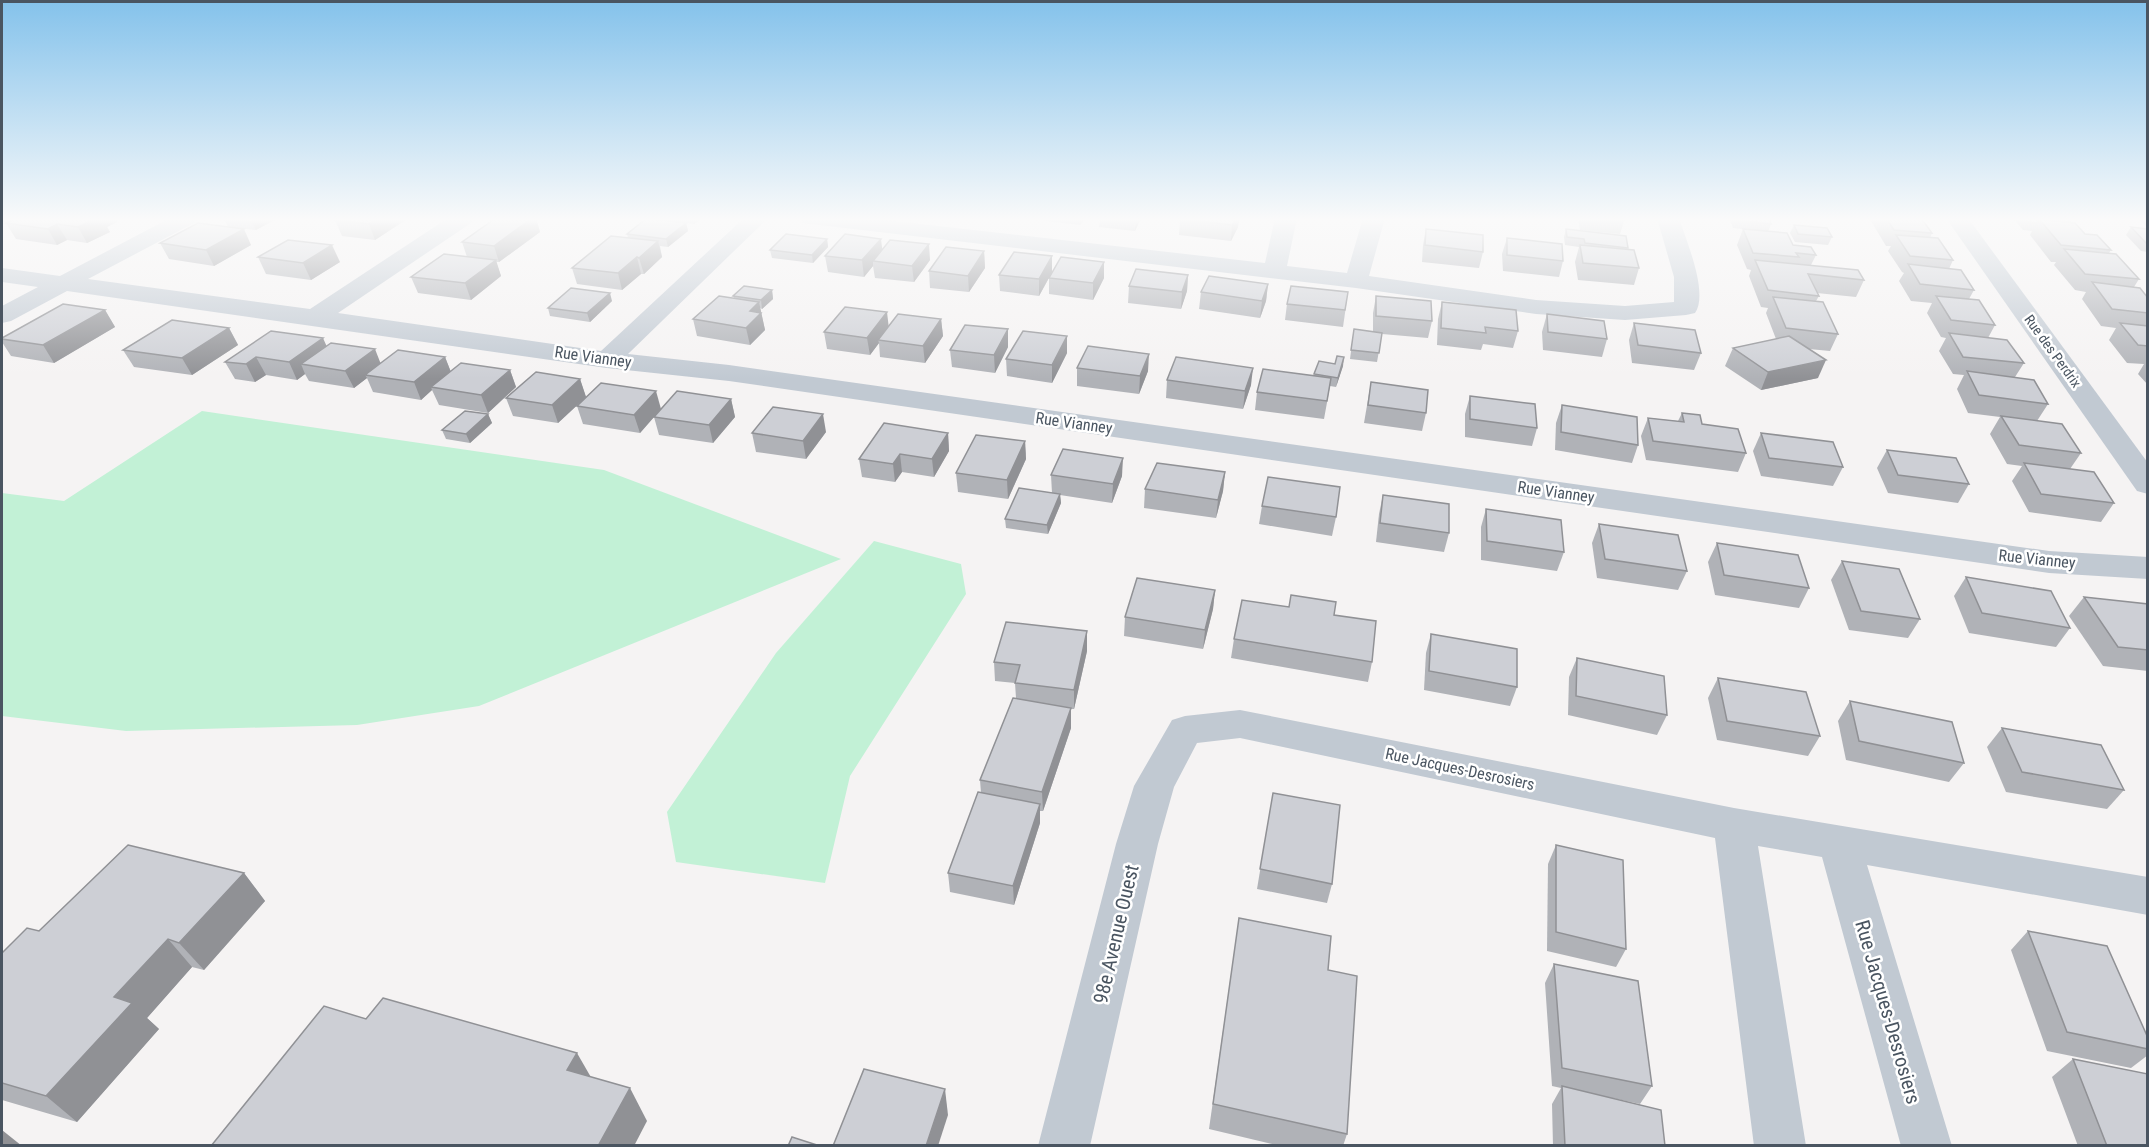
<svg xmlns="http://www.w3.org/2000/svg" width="2149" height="1147" viewBox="0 0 2149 1147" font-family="'Roboto Condensed',sans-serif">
	<rect width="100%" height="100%" fill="#f5f3f3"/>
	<g fill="#c2f1d6">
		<polygon points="202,411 604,470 841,559 479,706 357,725 126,731 2,716 2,493 64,501"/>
		<polygon points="874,541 961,564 966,594 850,776 825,883 676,862 667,812 776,653"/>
	</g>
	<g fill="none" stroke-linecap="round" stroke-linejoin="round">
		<g fill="#c1c9d2" fill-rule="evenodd">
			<polygon points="170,218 197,218 194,223 88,279 310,309 448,218 474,218 471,223 338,313 601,351 744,218 768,218 628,354 729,365 2049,551 2148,557 2148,579 2049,573 729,381 607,368 67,291 11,321 2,323 2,306 38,287 2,282 2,268 60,276"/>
			<path d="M800 218H867L1265 263 1275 218H1297L1287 266 1347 273 1363 218H1385L1369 276 1536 300 1625 306 1674 302V277L1657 218H1679C1686 240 1709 293 1695 313L1686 315 1625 320 1536 314 1356 288 811 224 803 223Z"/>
			<polygon points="1946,218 1968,218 2148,463 2148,494 2137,491"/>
			<polygon points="1240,710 1734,808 2148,877 2148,915 1867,865 1952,1146 1901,1146 1822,857 1758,846 1806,1146 1754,1146 1715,838 1240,738 1197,743 1174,787 1158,844 1090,1146 1038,1146 1116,844 1134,786 1172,720 1185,716"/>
		</g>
	</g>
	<g fill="#b0b2b7">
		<polygon points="226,218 278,218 256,230 229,227 251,245 214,266 169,259 160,243 228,227 224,219"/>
		<polygon points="340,218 407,218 407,219 375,240 342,236 335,220"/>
		<polygon points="496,218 536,218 540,232 499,262 496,262 501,276 471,300 418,293 411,277 467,257 462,242"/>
		<polygon points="657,218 702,218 694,224 686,223 688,231 668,247 660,246 662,257 644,274 641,274 622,290 577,284 572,268 628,238 627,234 658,219"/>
		<polygon points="1008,218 1030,218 1029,220"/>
		<polygon points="1045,218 1085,218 1080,225 1045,221"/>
		<polygon points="1100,218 1141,218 1135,231 1099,227"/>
		<polygon points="1239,218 1238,227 1231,241 1179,235 1180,219"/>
		<polygon points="1578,218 1625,218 1620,234 1580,230"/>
		<polygon points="1729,218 1769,218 1771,224 1768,232 1793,245 1816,255 1811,265 1864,280 1856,297 1817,293 1819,296 1816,301 1838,334 1830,351 1809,349 1818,378 1761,390 1725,366 1733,348 1776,339 1766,313 1768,308 1761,307 1749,276 1751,270 1747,269 1737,245 1743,229 1733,228"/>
		<polygon points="1872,218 1921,218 1932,233 1930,238 1953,260 1949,269 1974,290 1969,299 1995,325 1988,338 2024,363 2015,377 2048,404 2037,421 2081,453 2070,469 2114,503 2101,522 2029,512 2012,481 2022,466 2007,464 1990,434 2000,417 1968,413 1957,389 1964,375 1953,374 1939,351 1946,338 1941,337 1927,313 1932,303 1911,301 1899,281 1904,273 1902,272 1888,251 1891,246 1886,246 1871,221"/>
		<polygon points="2013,218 2066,218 2070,222 2085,234 2111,250 2109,253 2139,279 2134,287 2148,298 2148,385 2138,374 2144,364 2127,363 2109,340 2116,328 2101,326 2082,299 2086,292 2075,290 2054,265 2056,262 2051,262 2030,235 2032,231 2023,230"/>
		<polygon points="2138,218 2148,218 2148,228"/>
		<polygon points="117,222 107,227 110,232 87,243 67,240 57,245 16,239 6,223"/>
		<polygon points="1794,225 1832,237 1828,245 1795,242 1790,233"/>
		<polygon points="2131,227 2148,229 2148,252 2141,251 2126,235"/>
		<polygon points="1426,229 1483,252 1479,268 1422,262 1423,245"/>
		<polygon points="1566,229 1628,248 1628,250 1639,268 1634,285 1578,280 1575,262 1579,247 1565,245 1564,237"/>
		<polygon points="1507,238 1563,261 1559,277 1503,271 1502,254"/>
		<polygon points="827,239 828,247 813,263 772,258 770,250"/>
		<polygon points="882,250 930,260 914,282 875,278 873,266 864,277 828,272 825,256"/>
		<polygon points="984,251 985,268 969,292 930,288 929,271"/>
		<polygon points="1052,256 1052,272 1104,262 1104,278 1093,300 1049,294 1049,278 1039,296 1000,291 999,275"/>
		<polygon points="258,257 340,262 311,280 266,274"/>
		<polygon points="1188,275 1187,291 1181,309 1128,303 1129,286"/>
		<polygon points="1268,284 1266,301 1260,318 1199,309 1201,292"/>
		<polygon points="772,290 773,299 762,309 760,308 765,330 750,345 697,336 693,319 734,298 733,296"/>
		<polygon points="1348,292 1343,327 1285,320 1287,304"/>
		<polygon points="1376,296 1432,321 1428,338 1382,334 1377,362 1350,359 1354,329 1373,332 1373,313"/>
		<polygon points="612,301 590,322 550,316 548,308"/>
		<polygon points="1442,302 1518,331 1513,348 1483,344 1481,350 1437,345 1438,319"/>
		<polygon points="105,310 115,327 54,363 11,356 2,342 2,338"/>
		<polygon points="1547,314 1607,339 1602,357 1543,350 1542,332"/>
		<polygon points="941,319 943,336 925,363 880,357 879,343 870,355 827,349 824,332 889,326"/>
		<polygon points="1634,323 1701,353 1694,370 1632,363 1629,340"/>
		<polygon points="229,328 238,345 192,375 134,367 123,350"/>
		<polygon points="1067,336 1067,353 1052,383 1007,376 1006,359"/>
		<polygon points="326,346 381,363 445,357 451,372 510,370 516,387 488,413 439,405 432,390 421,400 373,392 367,378 354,388 309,381 305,374 297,380 266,375 255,382 235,379 225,362"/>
		<polygon points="1008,347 995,373 952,367 950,350"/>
		<polygon points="1319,361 1343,366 1336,387 1330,386 1324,419 1255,410 1257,392 1314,376"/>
		<polygon points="1077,368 1148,371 1139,394 1077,386"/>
		<polygon points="580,379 586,397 558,423 513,416 506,398"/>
		<polygon points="1167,380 1251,385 1243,409 1166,398"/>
		<polygon points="1371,382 1426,413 1422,431 1364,423"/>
		<polygon points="1470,396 1537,428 1532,446 1465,437 1465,414"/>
		<polygon points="731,399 735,417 713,443 659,435 654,417 640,433 583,424 577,406 661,409"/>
		<polygon points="1562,405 1638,445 1632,463 1555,450 1556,423"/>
		<polygon points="1682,413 1702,424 1746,453 1738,472 1646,460 1641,436 1648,418 1678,421"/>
		<polygon points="488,414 492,423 470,443 446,439 442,430"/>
		<polygon points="826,432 806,459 756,452 752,433"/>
		<polygon points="948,433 949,451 934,477 902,472 895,482 862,477 859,459"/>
		<polygon points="1761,433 1843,467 1833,486 1761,476 1753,451"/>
		<polygon points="1025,441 1026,459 1008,499 958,492 956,473"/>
		<polygon points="1887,450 1969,484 1958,503 1888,493 1877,468"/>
		<polygon points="1225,472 1223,491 1216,518 1144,508 1145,489"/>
		<polygon points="1051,475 1122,476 1112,503 1060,495 1061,503 1048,534 1006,528 1005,519 1052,493"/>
		<polygon points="1383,495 1449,533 1444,552 1376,542 1379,514"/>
		<polygon points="1262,506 1336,517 1332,536 1259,524"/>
		<polygon points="1486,509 1564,552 1557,571 1481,560 1481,527"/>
		<polygon points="1599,524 1687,571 1678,590 1597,578 1592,543"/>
		<polygon points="1717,543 1809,588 1799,608 1715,595 1708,562"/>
		<polygon points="1842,561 1920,619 1908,638 1849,630 1831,580"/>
		<polygon points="1966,577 2070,628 2056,647 1969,633 1954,596"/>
		<polygon points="1215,590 1213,609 1203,649 1124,636 1125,617"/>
		<polygon points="2084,597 2148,604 2148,671 2103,666 2069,616"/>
		<polygon points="1334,615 1372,662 1368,682 1231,658 1234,639"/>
		<polygon points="1087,631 1087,651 1074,709 1071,709 1071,728 1043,811 1040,811 1040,823 1014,905 950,892 948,873 981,793 980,780 1016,698 1015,683 995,681 994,662"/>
		<polygon points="1431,634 1517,687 1510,706 1424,690 1426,653"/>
		<polygon points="1577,658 1667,715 1657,735 1568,715 1569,677"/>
		<polygon points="1718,678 1820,736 1808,756 1717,740 1708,698"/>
		<polygon points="1850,701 1964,763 1949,782 1846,760 1838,721"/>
		<polygon points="2002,728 2124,790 2107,809 2006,792 1987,747"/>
		<polygon points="1273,793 1332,884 1327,903 1257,889"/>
		<polygon points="1556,845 1626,949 1616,967 1547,951 1548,864"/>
		<polygon points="244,873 265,901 204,970 192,967 147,1018 159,1029 77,1122 2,1100 2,953 39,931"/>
		<polygon points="1239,918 1328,970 1347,1134 1343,1146 1281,1146 1209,1129"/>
		<polygon points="2028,931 2148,1038 2148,1055 2131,1068 2047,1051 2011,950"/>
		<polygon points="1554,964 1652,1086 1640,1104 1612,1098 1665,1146 1553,1146 1552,1104 1561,1088 1552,1086 1545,983"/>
		<polygon points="2073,1059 2148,1146 2078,1146 2052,1077"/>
	</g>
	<g fill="#909195">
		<polygon points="2,218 6,218 7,220 2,223"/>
		<polygon points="91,218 115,218 117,222 107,227 110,232 87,243 78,227"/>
		<polygon points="260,218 278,218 256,230 252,222"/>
		<polygon points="379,218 407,218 407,219 375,240 369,224"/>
		<polygon points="532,218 536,218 540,232 499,262 494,246"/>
		<polygon points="693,218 702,218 694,224"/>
		<polygon points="1080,218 1085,218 1080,225"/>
		<polygon points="1136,218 1141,218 1135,231"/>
		<polygon points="1236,218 1239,218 1238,227 1231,241 1232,225"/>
		<polygon points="686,223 688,231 668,247 666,239"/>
		<polygon points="57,224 67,240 57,245 48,229"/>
		<polygon points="244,229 251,245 214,266 206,250"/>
		<polygon points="827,239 828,247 813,263 812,255"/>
		<polygon points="881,239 883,255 873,261 873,266 864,277 862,260"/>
		<polygon points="658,241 662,257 644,274 639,258"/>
		<polygon points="929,244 930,260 914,282 912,266"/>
		<polygon points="332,245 340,262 311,280 303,263"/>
		<polygon points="984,251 985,268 969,292 968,276"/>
		<polygon points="1052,256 1052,272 1039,296 1039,279"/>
		<polygon points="637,257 641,274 622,290 618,273"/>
		<polygon points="496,260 501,276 471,300 465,283"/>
		<polygon points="1104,262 1104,278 1093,300 1093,283"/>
		<polygon points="1188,275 1187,291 1181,309 1182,292"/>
		<polygon points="1268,284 1266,301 1260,318 1262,301"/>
		<polygon points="772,290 773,299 762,309 761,300"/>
		<polygon points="610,293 612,301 590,322 587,313"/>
		<polygon points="759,302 765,330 750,345 746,328 750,311"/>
		<polygon points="105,310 115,327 54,363 43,345"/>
		<polygon points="887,312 889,329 878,340 879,343 870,355 867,338"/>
		<polygon points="941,319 943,336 925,363 923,346"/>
		<polygon points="229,328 238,345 192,375 182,358"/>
		<polygon points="1008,329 1008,347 995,373 994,355"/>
		<polygon points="1067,336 1067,353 1052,383 1052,365"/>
		<polygon points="323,338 331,356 301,364 305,374 297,380 289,362"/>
		<polygon points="375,349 382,367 365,375 367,378 354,388 345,371"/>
		<polygon points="1149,354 1148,371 1139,394 1140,376"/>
		<polygon points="256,357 266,375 255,382 246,364"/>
		<polygon points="445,357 452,375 431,387 432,390 421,400 414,382"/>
		<polygon points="1344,357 1343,366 1336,387 1338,378"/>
		<polygon points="1826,360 1818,378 1761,390 1768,372"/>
		<polygon points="1253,368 1251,385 1243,409 1245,391"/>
		<polygon points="510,370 516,387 488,413 481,395"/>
		<polygon points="580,379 586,397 558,423 552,405"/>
		<polygon points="656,391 661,409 640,433 634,415"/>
		<polygon points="731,399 735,417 713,443 709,425"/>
		<polygon points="488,414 492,423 470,443 466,434"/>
		<polygon points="823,414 826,432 806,459 803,441"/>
		<polygon points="948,433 949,451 934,477 932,459"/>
		<polygon points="1025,441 1026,459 1008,499 1007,480"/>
		<polygon points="900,454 902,472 895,482 893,464"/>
		<polygon points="1123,458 1122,476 1112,503 1113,484"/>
		<polygon points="1225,472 1223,491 1216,518 1218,500"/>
		<polygon points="1060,494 1061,503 1048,534 1047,525"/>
		<polygon points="1215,590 1213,609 1203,649 1205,630"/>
		<polygon points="1087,631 1087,651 1074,709 1074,690"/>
		<polygon points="1071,708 1071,728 1043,811 1042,792"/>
		<polygon points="1040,804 1040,823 1014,905 1013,886"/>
		<polygon points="244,873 265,901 204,970 179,943"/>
		<polygon points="168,939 192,967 147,1018 159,1029 77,1122 46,1096 114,997"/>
		<polygon points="577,1053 596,1086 567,1070"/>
		<polygon points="630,1088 647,1121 634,1146 598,1146"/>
		<polygon points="945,1089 948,1115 938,1146 926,1146"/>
		<polygon points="2,1130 22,1146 2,1146"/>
	</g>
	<g fill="#cdcfd5" stroke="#909195" stroke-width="1.5">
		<polygon points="17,218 98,218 78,227 57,224 48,229 6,223"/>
		<polygon points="226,218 260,218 252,222 224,219"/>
		<polygon points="340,218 379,218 369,224 335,220"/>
		<polygon points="496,218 532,218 494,246 462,242"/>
		<polygon points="647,218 686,223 666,239 627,234"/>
		<polygon points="1180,218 1236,218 1232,225 1180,219"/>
		<polygon points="1735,218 1769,218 1771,224 1736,220"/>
		<polygon points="1886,218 1921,218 1932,233 1894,230"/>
		<polygon points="2024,218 2066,218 2070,222 2039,219 2037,223 2028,222"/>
		<polygon points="2039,219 2075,223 2085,234 2097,235 2111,250 2061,245"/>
		<polygon points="198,223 244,229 206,250 160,243"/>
		<polygon points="1794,225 1827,228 1832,237 1798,234"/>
		<polygon points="2131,227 2148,229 2148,243 2146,243"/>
		<polygon points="1426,229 1483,235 1483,252 1425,245"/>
		<polygon points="1566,229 1626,236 1628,248 1585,243 1584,239 1567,237"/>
		<polygon points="1743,229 1787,233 1793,245 1811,247 1816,255 1796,253 1799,257 1753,253"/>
		<polygon points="786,234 827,239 812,255 770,250"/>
		<polygon points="845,234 881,239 862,260 825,256"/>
		<polygon points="1896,235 1938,238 1953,260 1910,256"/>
		<polygon points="611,236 658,241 639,258 637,257 618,273 572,268"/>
		<polygon points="1507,238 1562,244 1563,261 1507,255"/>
		<polygon points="288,240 332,245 303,263 258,257"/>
		<polygon points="890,240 929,244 912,266 873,261"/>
		<polygon points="1580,245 1634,250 1639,268 1583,263"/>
		<polygon points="946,247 984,251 968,276 929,271"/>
		<polygon points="2064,249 2116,254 2139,279 2085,274"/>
		<polygon points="1014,252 1052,256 1039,279 999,275"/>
		<polygon points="444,254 496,260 465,283 411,277"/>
		<polygon points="1061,257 1104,262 1093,283 1049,278"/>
		<polygon points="1755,260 1858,270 1864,280 1808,274 1819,296 1768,290"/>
		<polygon points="1908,264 1961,270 1974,290 1920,284"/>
		<polygon points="1136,269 1188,275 1182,292 1129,286"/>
		<polygon points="1209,276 1268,284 1262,301 1201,292"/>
		<polygon points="2092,282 2140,288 2148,298 2148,313 2112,309"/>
		<polygon points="744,286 772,290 761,300 733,296"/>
		<polygon points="1291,286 1348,292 1345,310 1287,304"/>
		<polygon points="571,288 610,293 587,313 548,308"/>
		<polygon points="719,296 759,302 750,311 761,313 746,328 693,319"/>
		<polygon points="1376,296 1431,301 1432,321 1376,316"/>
		<polygon points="1936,296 1979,300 1995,325 1951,320"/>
		<polygon points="1773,297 1823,302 1838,334 1786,328"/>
		<polygon points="1442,302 1516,310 1518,331 1485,327 1486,333 1441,328"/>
		<polygon points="63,304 105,310 43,345 2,339 2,338"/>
		<polygon points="845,307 887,312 867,338 824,332"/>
		<polygon points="898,314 941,319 923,346 878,340"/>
		<polygon points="1547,314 1604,321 1607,339 1548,332"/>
		<polygon points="172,320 229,328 182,358 123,350"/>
		<polygon points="1634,323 1695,330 1701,353 1638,345"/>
		<polygon points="2120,323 2148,326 2148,346 2138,345"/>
		<polygon points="965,325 1008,329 994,355 950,350"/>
		<polygon points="1354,329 1382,333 1379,353 1351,350"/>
		<polygon points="271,331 323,338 289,362 256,357 246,364 225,362"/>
		<polygon points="1023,331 1067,336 1052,365 1006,359"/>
		<polygon points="1949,333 2007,340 2024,363 1963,357"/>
		<polygon points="1789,336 1826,360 1768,372 1733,348"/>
		<polygon points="331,343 375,349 345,371 301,364"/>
		<polygon points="1088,346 1149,354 1140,376 1077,368"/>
		<polygon points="398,350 445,357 414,382 365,375"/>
		<polygon points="1337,356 1344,357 1338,378 1314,374 1319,361 1335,364"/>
		<polygon points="1176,357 1253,368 1245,391 1167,380"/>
		<polygon points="461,363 510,370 481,395 431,387"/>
		<polygon points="1263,369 1331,378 1327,401 1257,392"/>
		<polygon points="1967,371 2034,380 2048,404 1979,395"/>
		<polygon points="536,372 580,379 552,405 506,398"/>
		<polygon points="1371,382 1428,390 1426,413 1368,405"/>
		<polygon points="601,383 656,391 634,415 577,406"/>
		<polygon points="677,391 731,399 709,425 654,417"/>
		<polygon points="1470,396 1535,404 1537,428 1470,419"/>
		<polygon points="1562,405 1637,417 1638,445 1561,432"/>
		<polygon points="773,407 823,414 803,441 752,433"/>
		<polygon points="465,411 488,414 466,434 442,430"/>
		<polygon points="1682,413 1700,415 1702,424 1738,429 1746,453 1653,441 1648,418 1684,422"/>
		<polygon points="2001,416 2062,424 2081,453 2019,445"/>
		<polygon points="884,423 948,433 932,459 900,454 893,464 859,459"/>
		<polygon points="1761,433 1833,442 1843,467 1769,458"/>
		<polygon points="976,435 1025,441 1007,480 956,473"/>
		<polygon points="1063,449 1123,458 1113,484 1051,475"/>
		<polygon points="1887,450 1956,458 1969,484 1898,475"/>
		<polygon points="1157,463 1225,472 1218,500 1145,489"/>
		<polygon points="2024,463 2094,472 2114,503 2041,494"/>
		<polygon points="1268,477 1340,487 1336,517 1262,506"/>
		<polygon points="1019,488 1060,494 1047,525 1005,519"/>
		<polygon points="1383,495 1449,504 1449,533 1380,523"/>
		<polygon points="1486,509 1561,520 1564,552 1487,541"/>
		<polygon points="1599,524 1678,535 1687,571 1605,559"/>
		<polygon points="1717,543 1798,555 1809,588 1724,575"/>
		<polygon points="1842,561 1899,569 1920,619 1861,611"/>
		<polygon points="1966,577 2051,591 2070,628 1982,613"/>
		<polygon points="1137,578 1215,590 1205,630 1125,617"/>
		<polygon points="1291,595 1336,602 1334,615 1376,621 1372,662 1234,639 1242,600 1289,607"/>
		<polygon points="2084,597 2148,604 2148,650 2118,647"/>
		<polygon points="1006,622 1087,631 1074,690 1015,683 1020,665 994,662"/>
		<polygon points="1431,634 1517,649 1517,687 1429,671"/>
		<polygon points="1577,658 1664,676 1667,715 1576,696"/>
		<polygon points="1718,678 1806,692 1820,736 1727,721"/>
		<polygon points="1013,698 1071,708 1042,792 980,780"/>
		<polygon points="1850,701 1952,722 1964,763 1859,741"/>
		<polygon points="2002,728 2101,745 2124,790 2022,772"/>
		<polygon points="978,792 1040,804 1013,886 948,873"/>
		<polygon points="1273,793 1340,805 1332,884 1260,869"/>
		<polygon points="128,845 244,873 179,943 168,939 114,997 132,1003 46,1096 2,1083 2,953 27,928 39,931"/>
		<polygon points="1556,845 1623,860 1626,949 1556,932"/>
		<polygon points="1239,918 1331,936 1328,970 1357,976 1347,1134 1213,1104"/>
		<polygon points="2028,931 2107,946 2148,1038 2148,1049 2067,1032"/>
		<polygon points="1554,964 1638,981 1652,1086 1562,1068"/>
		<polygon points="383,998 577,1053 567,1070 630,1088 598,1146 211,1146 324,1006 366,1019"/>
		<polygon points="2073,1059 2148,1074 2148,1146 2107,1146"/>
		<polygon points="864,1069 945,1089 926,1146 833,1146"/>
		<polygon points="1562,1086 1661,1110 1665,1146 1565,1146"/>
		<polygon points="792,1137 820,1146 788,1146"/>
	</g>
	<linearGradient id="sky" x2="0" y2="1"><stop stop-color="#84c2eb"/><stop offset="0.58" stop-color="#fafafa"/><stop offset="1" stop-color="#fafafa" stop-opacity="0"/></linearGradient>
	<rect width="2149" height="379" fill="url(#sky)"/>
	<g text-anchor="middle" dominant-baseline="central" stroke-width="5" stroke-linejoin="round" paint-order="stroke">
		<g font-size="14" fill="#4a5561" stroke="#fff">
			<text transform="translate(2053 351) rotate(54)">Rue des Perdrix</text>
		</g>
		<g font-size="16" fill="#4a5561" stroke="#fff">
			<text transform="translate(593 357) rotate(8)">Rue Vianney</text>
			<text transform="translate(1074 423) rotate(8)">Rue Vianney</text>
			<text transform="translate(1556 492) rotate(8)">Rue Vianney</text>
			<text transform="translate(2037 559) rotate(6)">Rue Vianney</text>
			<text transform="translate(1460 769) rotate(12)">Rue Jacques-Desrosiers</text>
		</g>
		<g font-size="20" fill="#4a5561" stroke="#fff">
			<text transform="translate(1116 934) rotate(-77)">98e Avenue Ouest</text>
			<text transform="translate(1888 1012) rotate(74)">Rue Jacques-Desrosiers</text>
		</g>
	</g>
	<rect width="2149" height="1147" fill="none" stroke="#4a5561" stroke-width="6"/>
</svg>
